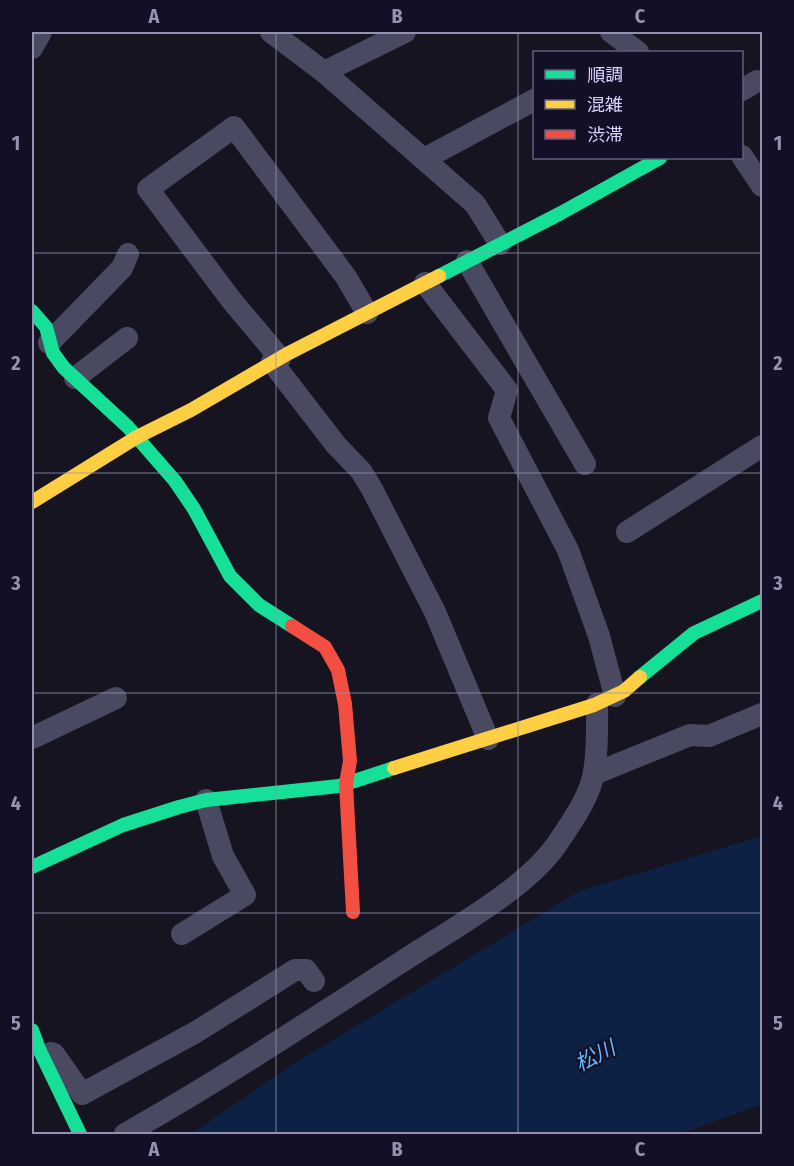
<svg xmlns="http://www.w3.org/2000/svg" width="794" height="1166" viewBox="0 0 794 1166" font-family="'Fira Sans Condensed','Noto Sans JP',sans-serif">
	<rect width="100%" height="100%" fill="#161421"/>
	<polygon fill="#0d2144" points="762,836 762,1104 680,1134 191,1134 301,1059 580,891"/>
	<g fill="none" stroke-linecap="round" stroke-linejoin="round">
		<g stroke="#4a4962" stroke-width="22">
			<polyline points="271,32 324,72 475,204 500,244"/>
			<polyline points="611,32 638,52"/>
			<polyline points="32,48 41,32"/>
			<polyline points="324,72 405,32"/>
			<polyline points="742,90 757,81"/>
			<polyline points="742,156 762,186"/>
			<polyline points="424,159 534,100"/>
			<polyline points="467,261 585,464"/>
			<polyline points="425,283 507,390 499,418 568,550 599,636 615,696"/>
			<polyline points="49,343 122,268 128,254"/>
			<polyline points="280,358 232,301 148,189 234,127 346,277 367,313"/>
			<polyline points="272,362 336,445 361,471 372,489 435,612 488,739"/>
			<polyline points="75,378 127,338"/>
			<polyline points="627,532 762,446"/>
			<polyline points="32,738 116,698"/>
			<polyline points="594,774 690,735 709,736 762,714"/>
			<polyline points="182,934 245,895 223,856 206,800"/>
			<polyline points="51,1053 54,1054 82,1094 196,1032 295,970 306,970 314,981"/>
			<path d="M125 1134C221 1080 313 1019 406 959 451 930 527 888 557 844 571 823 590 797 594 772 598 749 597 726 597 704"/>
		</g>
		<g stroke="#16e098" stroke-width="14">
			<polyline points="439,276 561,213 660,158"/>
			<polyline points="32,311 46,327 53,353 64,368 128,427 175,481 194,509 230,576 259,605 292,626"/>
			<polyline points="640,677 694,633 762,601"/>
			<polyline points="32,867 123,825 179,807 206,800 339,786 394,768"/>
			<polyline points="32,1030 39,1049 80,1134"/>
		</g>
		<g stroke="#ffcf43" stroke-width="14">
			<polyline points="32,502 137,437 191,410 287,354 439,276"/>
			<polyline points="394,768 594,705 624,691 640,677"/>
		</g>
		<polyline stroke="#f24e42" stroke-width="14" points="292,626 325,647 338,670 345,704 350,761 346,784 353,912"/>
	</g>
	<path fill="none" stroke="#9591b1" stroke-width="1.5" stroke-opacity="0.55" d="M276 32V1134M518 32V1134M32 253H762M32 473H762M32 693H762M32 913H762"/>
	<g text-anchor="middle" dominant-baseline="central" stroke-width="4.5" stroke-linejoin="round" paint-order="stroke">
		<g font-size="21" font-style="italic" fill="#62b6ff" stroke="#130f26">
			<text transform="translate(595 1056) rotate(-27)">松川</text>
		</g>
	</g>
	<rect width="794" height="1166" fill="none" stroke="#130f26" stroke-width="66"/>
	<rect x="533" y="51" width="210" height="108" fill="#130f26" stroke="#625e7d" stroke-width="1.5"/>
	<rect x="545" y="70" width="30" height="9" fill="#16e098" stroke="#625e7d" stroke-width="1.5"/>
	<text x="587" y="81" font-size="18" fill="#d9d4ff">順調</text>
	<rect x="545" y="100" width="30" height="9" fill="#ffcf43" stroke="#625e7d" stroke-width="1.5"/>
	<text x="587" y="111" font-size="18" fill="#d9d4ff">混雑</text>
	<rect x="545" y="130" width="30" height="9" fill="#f24e42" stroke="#625e7d" stroke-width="1.5"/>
	<text x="587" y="141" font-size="18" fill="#d9d4ff">渋滞</text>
	<rect x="33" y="33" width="728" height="1100" fill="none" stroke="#9591b1" stroke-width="2"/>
	<g font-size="20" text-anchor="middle" font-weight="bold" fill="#9591b1">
		<text x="154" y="23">A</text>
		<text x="397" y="23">B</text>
		<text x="640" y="23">C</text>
		<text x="16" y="150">1</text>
		<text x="778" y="150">1</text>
		<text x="16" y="370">2</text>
		<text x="778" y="370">2</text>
		<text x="16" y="590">3</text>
		<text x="778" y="590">3</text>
		<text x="16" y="810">4</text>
		<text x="778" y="810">4</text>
		<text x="16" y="1030">5</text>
		<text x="778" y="1030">5</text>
		<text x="154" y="1156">A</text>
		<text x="397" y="1156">B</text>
		<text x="640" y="1156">C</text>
	</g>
</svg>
